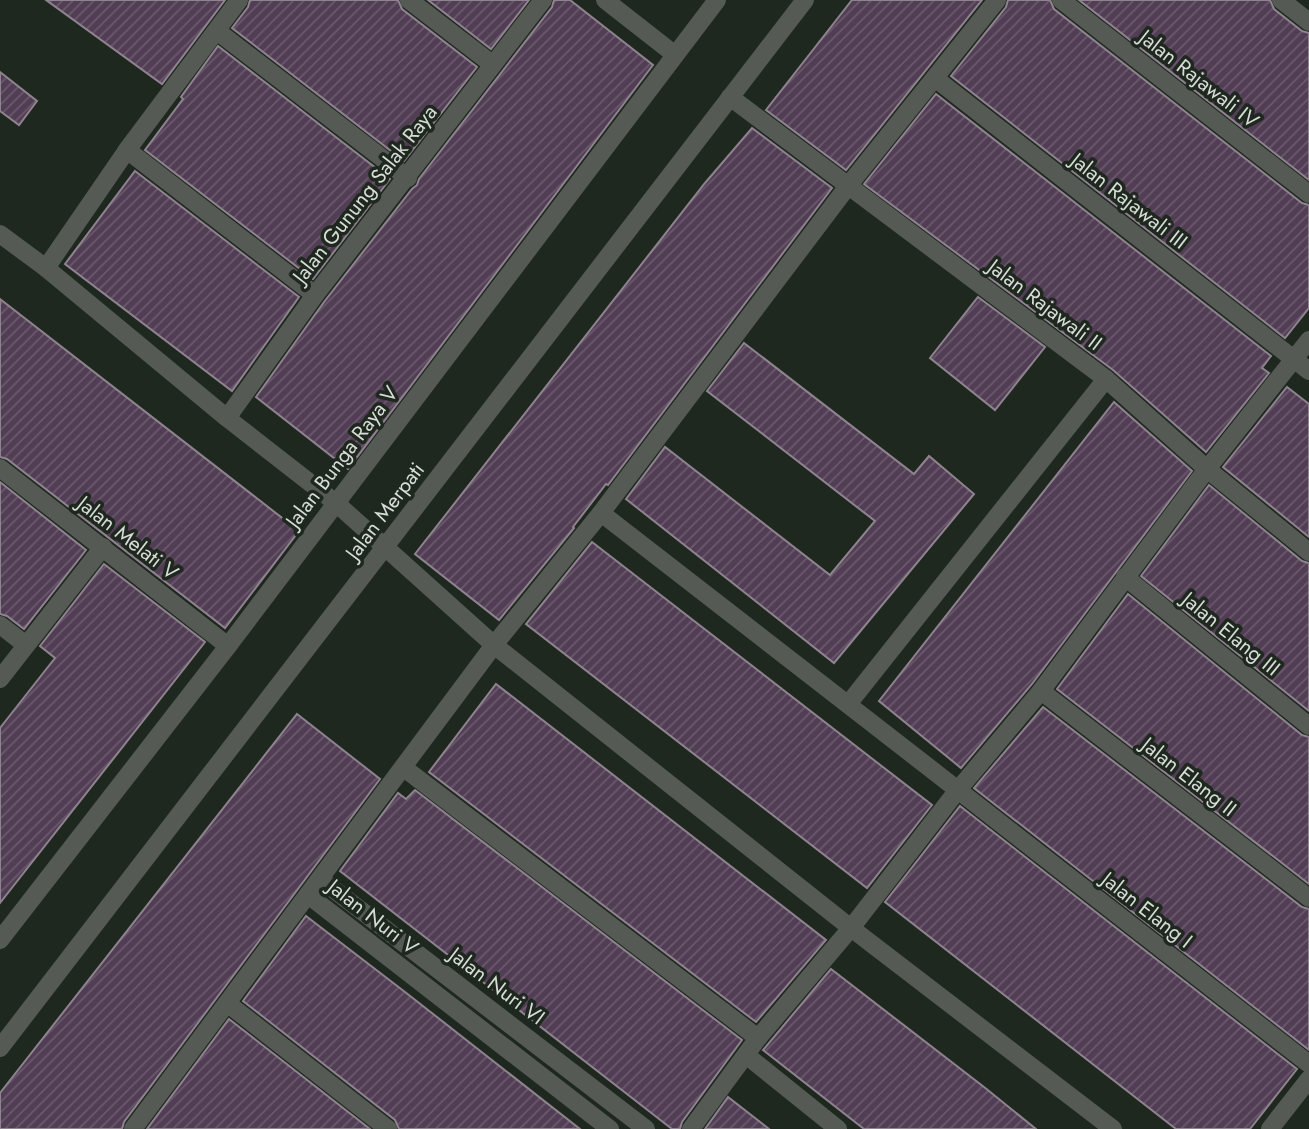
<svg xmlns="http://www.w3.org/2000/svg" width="1309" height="1129" viewBox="0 0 1309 1129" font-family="Jost,sans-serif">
	<defs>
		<pattern id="building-hatch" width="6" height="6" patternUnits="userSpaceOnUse" patternTransform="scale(1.75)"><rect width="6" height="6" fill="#523e54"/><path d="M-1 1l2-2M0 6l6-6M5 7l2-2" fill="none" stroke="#6a596c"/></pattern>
	</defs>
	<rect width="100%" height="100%" fill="#1e281e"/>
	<g fill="url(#building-hatch)" stroke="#8e838f" stroke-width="2">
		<polygon points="46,0 225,0 162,84"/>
		<polygon points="250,0 398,0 402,9 477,67 404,161 232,28 248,7"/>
		<polygon points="428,0 529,0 491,49"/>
		<polygon points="554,0 570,0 653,65 348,469 256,397 324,302 412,189 417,185 419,179 552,7"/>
		<polygon points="852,0 982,0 846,170 766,110"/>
		<polygon points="1008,0 1050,0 1054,9 1302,203 1309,205 1309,308 1285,338 951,76 1006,7"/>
		<polygon points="1079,0 1270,0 1274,9 1302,31 1309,33 1309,180"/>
		<polygon points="218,46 390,179 313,279 145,150 183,99 181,97"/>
		<polygon points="0,72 37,101 19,125 0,111"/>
		<polygon points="936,94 1271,356 1262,368 1269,373 1206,452 1113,370 864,184"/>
		<polygon points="752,128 832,188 608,485 606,484 573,527 574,528 499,620 415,554 705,183"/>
		<polygon points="135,171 299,297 232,391 65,264"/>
		<polygon points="978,297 1045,347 995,410 930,358"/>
		<polygon points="0,299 299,531 225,628 7,459 0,457"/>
		<polygon points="744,343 914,474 929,456 974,494 834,663 626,499 665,447 830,575 875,521 707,391"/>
		<polygon points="1287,387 1309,404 1309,537 1223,467"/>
		<polygon points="1114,402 1192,471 1032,684 961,768 879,701"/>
		<polygon points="0,482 86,550 24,629 7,616 0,614"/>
		<polygon points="1209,485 1302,561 1309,563 1309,711 1141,576"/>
		<polygon points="592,542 932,805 867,888 526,624"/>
		<polygon points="104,564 205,642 0,903 0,728 55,658 40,646"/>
		<polygon points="1128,594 1302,735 1309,737 1309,884 1057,689"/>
		<polygon points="496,684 826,940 756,1022 429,772"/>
		<polygon points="1043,707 1302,907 1309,909 1309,1050 974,788"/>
		<polygon points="297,714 380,779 124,1122 122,1129 0,1129 0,1093"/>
		<polygon points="415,790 742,1040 682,1122 680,1129 672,1129 340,871 398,793 406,799"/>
		<polygon points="960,806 1297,1069 1250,1129 1176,1129 885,902"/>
		<polygon points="306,916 405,992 580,1129 399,1129 395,1120 243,1001"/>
		<polygon points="831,969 984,1087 1036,1129 864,1129 763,1050"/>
		<polygon points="229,1019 370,1129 147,1129"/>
		<polygon points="728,1097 769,1129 705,1129"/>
	</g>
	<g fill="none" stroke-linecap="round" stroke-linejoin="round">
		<g stroke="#555a55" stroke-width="18">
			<polyline points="409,0 492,64"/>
			<polyline points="605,0 674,54"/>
			<polyline points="1061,0 1309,194"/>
			<polyline points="1281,0 1309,22"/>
			<polyline points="217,31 408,178"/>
			<polyline points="936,79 1309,371"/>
			<polyline points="730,97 1106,379 1207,469 1309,552"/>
			<polyline points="127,150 315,295"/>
			<polyline points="0,234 46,268 227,418 336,503 494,645 851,928 1113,1129"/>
			<polyline points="46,268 127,150 239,0"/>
			<polyline points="227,418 315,295 543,0"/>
			<polyline points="0,468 228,646"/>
			<path d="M601 513C838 695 1073 881 1309 1064"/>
			<polyline points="1125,577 1309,726"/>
			<polyline points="0,625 26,645"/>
			<polyline points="0,679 103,547"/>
			<polyline points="1041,691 1309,898"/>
			<polyline points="849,703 1106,379"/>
			<polyline points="404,768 758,1038"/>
			<polyline points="320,879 646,1129"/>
			<polyline points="308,895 610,1129"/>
			<polyline points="0,940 228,646 717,0"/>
			<polyline points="227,1003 388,1129"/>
			<polyline points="0,1048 805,0"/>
			<polyline points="746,1055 838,1129"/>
			<polyline points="133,1129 494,645 601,513 848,186 997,0"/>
			<polyline points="691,1129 758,1038 851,928 957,791 1041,691 1207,469 1309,340"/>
			<polyline points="1270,1129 1309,1079"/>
		</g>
	</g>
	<g text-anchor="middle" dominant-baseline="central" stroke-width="7" stroke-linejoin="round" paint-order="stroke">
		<g font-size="21" fill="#d7ddd6" stroke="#1e281e">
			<text transform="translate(1199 79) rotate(38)">Jalan Rajawali IV</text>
			<text transform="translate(365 194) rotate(-52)">Jalan Gunung Salak Raya</text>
			<text transform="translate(1129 201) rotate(38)">Jalan Rajawali III</text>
			<text transform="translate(1045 305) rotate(37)">Jalan Rajawali II</text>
			<text transform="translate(342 457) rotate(-53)">Jalan Bunga Raya V</text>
			<text transform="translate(385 511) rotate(-53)">Jalan Merpati</text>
			<text transform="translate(128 538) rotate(38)">Jalan Melati V</text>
			<text transform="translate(1231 634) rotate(39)">Jalan Elang III</text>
			<text transform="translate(1189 777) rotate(38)">Jalan Elang II</text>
			<text transform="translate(1147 910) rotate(38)">Jalan Elang I</text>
			<text transform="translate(373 917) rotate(38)">Jalan Nuri V</text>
			<text transform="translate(497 986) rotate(37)">Jalan Nuri VI</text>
		</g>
	</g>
</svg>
